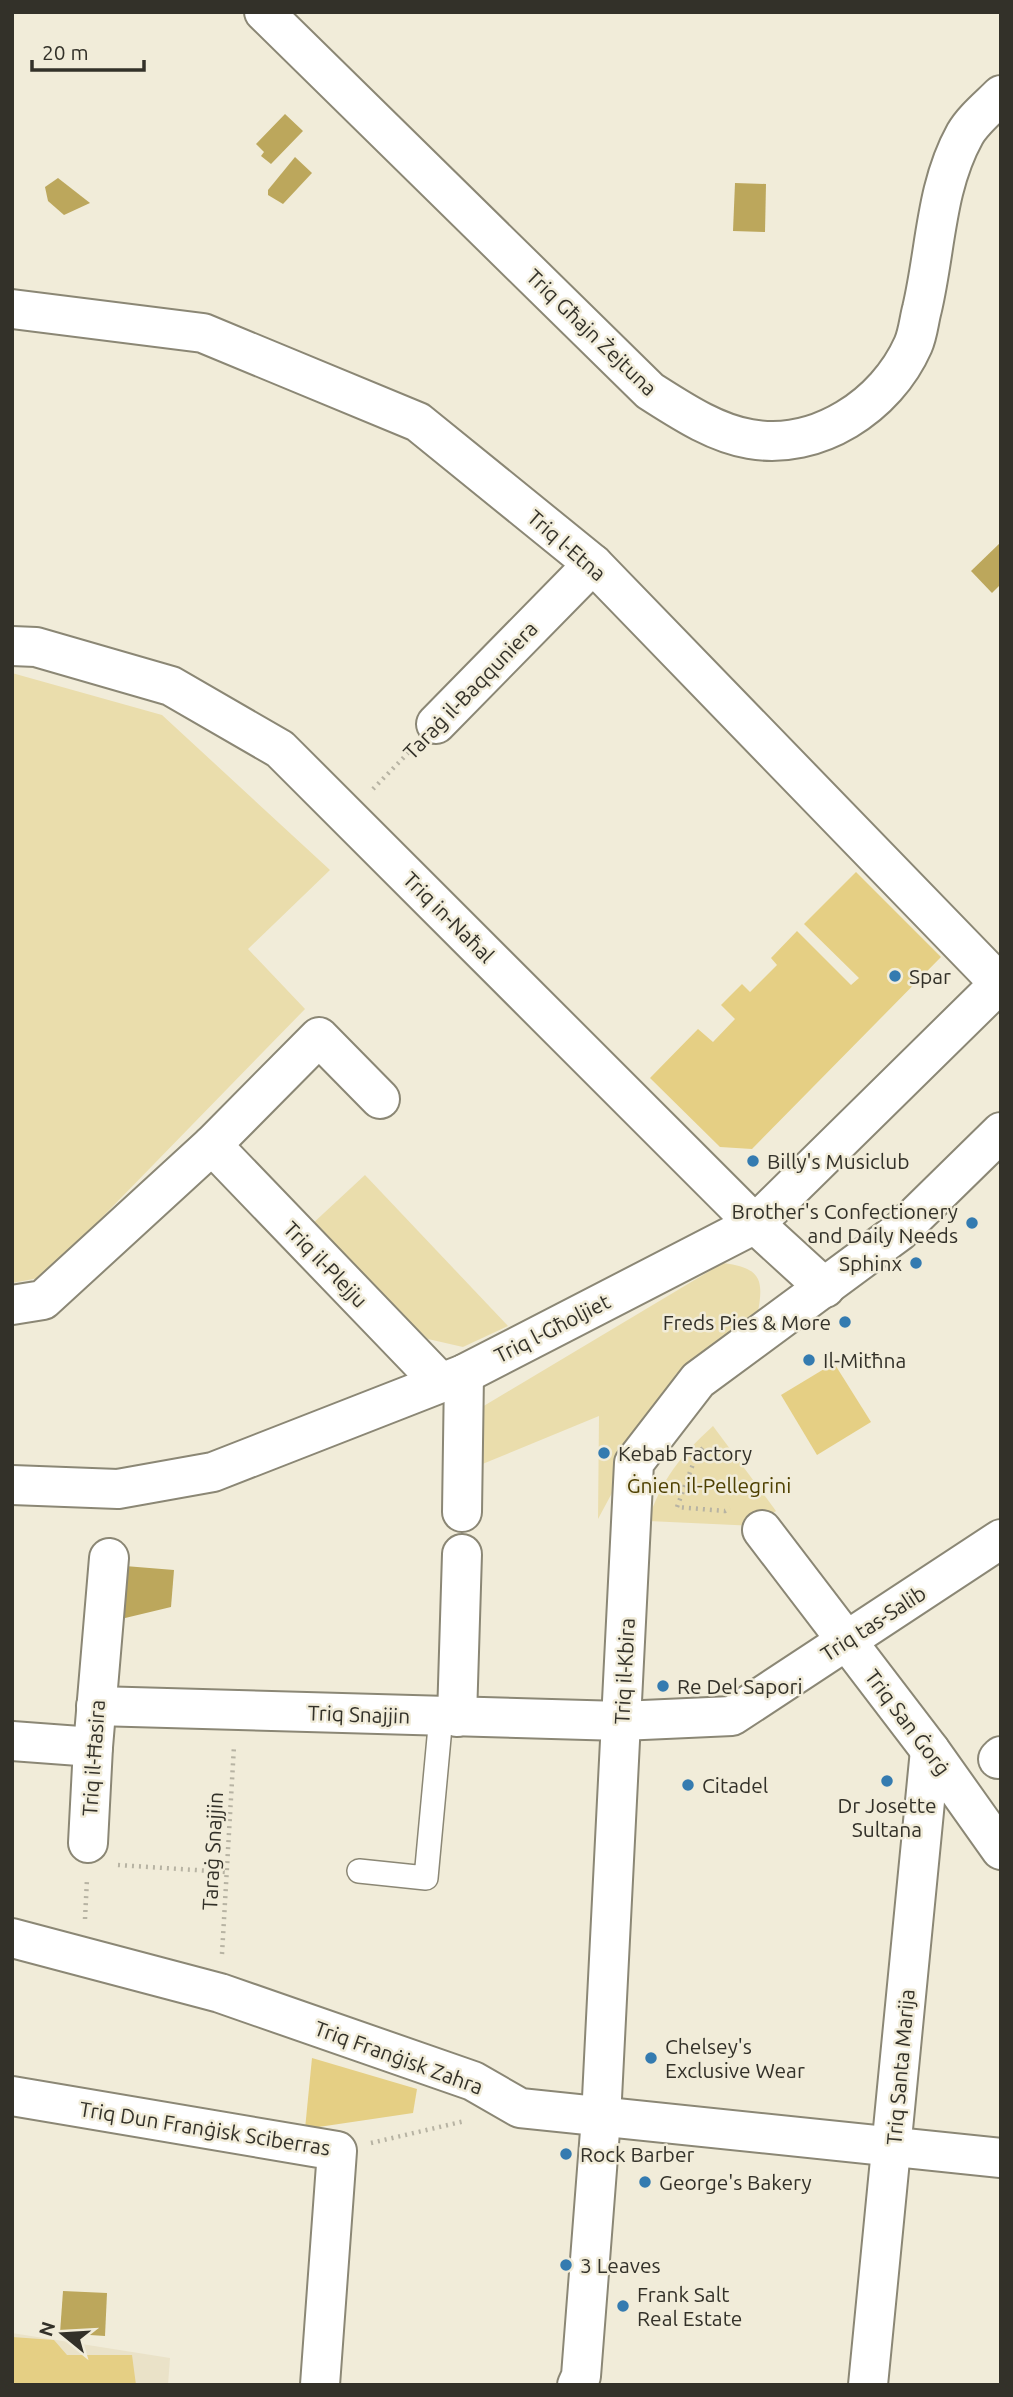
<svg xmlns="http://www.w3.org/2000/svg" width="1013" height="2397" viewBox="0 0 1013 2397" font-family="Ubuntu,sans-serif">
	<rect width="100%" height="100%" fill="#f1ecd9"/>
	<polygon fill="#eae2c8" points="12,2333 170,2358 168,2385 12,2385"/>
	<g fill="#eaddac">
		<polygon points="12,673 162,715 330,870 248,949 305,1009 44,1277 12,1283"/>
		<polygon points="365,1175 508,1326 463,1347 428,1339 310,1226"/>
		<path d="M723 1263C763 1268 764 1281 757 1317L676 1374 598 1519 599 1416 480 1465 482 1407Z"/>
		<path d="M713 1426 776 1511 756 1526 648 1521C661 1480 681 1455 713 1426Z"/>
	</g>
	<g fill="#bca75c">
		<polygon points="285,114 303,131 271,164 261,156 264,152 256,144"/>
		<polygon points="295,157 312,173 283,204 268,195 268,190"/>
		<polygon points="58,178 90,203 64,215 48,201 45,187"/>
		<polygon points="735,183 766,184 765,232 733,231"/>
		<polygon points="1001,542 1001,584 992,593 971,571"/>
		<polygon points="125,1566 174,1570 171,1607 121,1619"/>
		<polygon points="63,2291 107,2293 105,2336 60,2333"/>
	</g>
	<g fill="#e5cf84">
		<polygon points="856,872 941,957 752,1149 720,1147 650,1078 698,1029 713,1042 735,1019 721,1005 742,984 750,992 777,965 771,958 797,931 851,985 859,978 804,924"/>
		<polygon points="834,1363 871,1422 817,1455 781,1395"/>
		<polygon points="312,2058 417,2089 413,2113 305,2129"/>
		<polygon points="12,2337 54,2340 67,2355 132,2355 136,2385 12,2385"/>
	</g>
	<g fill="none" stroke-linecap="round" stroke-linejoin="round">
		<g stroke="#8b8775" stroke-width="26">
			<polyline id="lane" points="359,1871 426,1878 441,1716"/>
		</g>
		<g stroke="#8b8775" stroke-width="42">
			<g id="street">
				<polyline points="12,309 203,333 418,422 593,564 1001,985"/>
				<polyline points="12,646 36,647 171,686 280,749 755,1224 825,1288"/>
				<polyline points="436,724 593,564"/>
				<polyline points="212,1145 319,1037 380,1099"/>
				<polyline points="12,1305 43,1300 212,1145 441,1383"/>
				<polyline points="12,1485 118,1489 213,1472 464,1374 755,1224 999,984"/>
				<polyline points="462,1512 464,1374"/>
				<polyline points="762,1530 930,1750 1001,1850"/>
				<polyline points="96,1706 621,1721 732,1716 1001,1539"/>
				<polyline points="457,1717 462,1554"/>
				<polyline points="12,1741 93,1747"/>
				<polyline points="998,1759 1001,1756"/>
				<polyline points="88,1843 93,1747 109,1558"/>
				<polyline points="12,1938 220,1993 473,2081 520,2108 1001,2158"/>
				<polyline points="12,2096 337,2151 320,2385"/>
				<polyline points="868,2385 930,1750"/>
			</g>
		</g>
		<g stroke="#8b8775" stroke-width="42">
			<g id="secondary">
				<path d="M264 12 650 391C680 410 714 433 750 439 817 451 886 406 913 345 918 334 919 320 922 309 936 250 935 188 965 134 973 120 989 107 1001 95"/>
				<polyline points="577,2385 581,2376 601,2118 634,1463 698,1380 900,1231 1001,1132"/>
			</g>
		</g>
		<g stroke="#b7b3a3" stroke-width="4.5" stroke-dasharray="2 5" stroke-linecap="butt">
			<polyline points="373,789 411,750"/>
			<polyline points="703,1448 696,1456 677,1507 725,1511 730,1508"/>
			<polyline points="118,1865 226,1872"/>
			<polyline points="85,1919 87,1879"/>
			<polyline points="222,1954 234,1746"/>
			<polyline points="371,2143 465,2121"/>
		</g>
		<use href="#lane" stroke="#fff" stroke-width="23"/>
		<use href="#street" stroke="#fff" stroke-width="38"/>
		<use href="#secondary" stroke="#fff" stroke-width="38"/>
	</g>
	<g fill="#347bb0" stroke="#f1ecd9" stroke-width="2.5">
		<circle cx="895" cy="976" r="7"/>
		<circle cx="753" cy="1161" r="7"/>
		<circle cx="972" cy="1223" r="7"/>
		<circle cx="916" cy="1263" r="7"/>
		<circle cx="845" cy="1322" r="7"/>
		<circle cx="809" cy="1360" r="7"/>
		<circle cx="604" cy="1453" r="7"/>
		<circle cx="663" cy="1686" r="7"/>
		<circle cx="887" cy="1781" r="7"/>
		<circle cx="688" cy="1785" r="7"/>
		<circle cx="651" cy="2058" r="7"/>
		<circle cx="566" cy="2154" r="7"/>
		<circle cx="645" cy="2182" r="7"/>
		<circle cx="566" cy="2265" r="7"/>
		<circle cx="623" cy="2306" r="7"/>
	</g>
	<g text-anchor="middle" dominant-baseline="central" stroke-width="5" stroke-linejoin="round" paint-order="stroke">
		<g font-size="21" fill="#333129" stroke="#f1ecd9">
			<text transform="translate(592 332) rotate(44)">Triq Għajn Żejtuna</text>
			<text transform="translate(567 545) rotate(41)">Triq l-Etna</text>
			<text transform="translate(470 690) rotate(-46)">Taraġ il-Baqquniera</text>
			<text transform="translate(449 917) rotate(45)">Triq in-Naħal</text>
			<text transform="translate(326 1264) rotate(46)">Triq il-Plejju</text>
			<text transform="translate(552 1328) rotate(-27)">Triq l-Għoljiet</text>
			<text transform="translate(873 1623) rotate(-33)">Triq tas-Salib</text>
			<text transform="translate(624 1671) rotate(-87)">Triq il-Kbira</text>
			<text transform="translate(359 1714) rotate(2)">Triq Snajjin</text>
			<text transform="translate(908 1722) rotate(53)">Triq San Ġorġ</text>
			<text transform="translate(93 1758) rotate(-86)">Triq il-Ħasira</text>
			<text transform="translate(212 1851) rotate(-87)">Taraġ Snajjin</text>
			<text transform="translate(399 2057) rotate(20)">Triq Franġisk Zahra</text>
			<text transform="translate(900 2067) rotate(-85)">Triq Santa Marija</text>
			<text transform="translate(205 2128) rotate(9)">Triq Dun Franġisk Sciberras</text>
		</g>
		<g font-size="21" fill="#333129" stroke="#f1ecd9" text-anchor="start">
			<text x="909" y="976">Spar</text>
			<text x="767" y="1161">Billy's Musiclub</text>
			<text x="958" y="1211" text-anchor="end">Brother's Confectionery<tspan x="958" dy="24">and Daily Needs</tspan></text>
			<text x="902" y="1263" text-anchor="end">Sphinx</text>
			<text x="831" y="1322" text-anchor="end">Freds Pies &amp; More</text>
			<text x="823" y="1360">Il-Mitħna</text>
			<text x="618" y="1453">Kebab Factory</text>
			<text x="677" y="1686">Re Del Sapori</text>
			<text x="702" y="1785">Citadel</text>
			<text x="887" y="1805" text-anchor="middle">Dr Josette<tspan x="887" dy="24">Sultana</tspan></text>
			<text x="665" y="2046">Chelsey's<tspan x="665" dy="24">Exclusive Wear</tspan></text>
			<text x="580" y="2154">Rock Barber</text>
			<text x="659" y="2182">George's Bakery</text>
			<text x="580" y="2265">3 Leaves</text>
			<text x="637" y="2294">Frank Salt<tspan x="637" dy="24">Real Estate</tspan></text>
		</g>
		<g font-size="21" fill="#4e4000" stroke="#f1ecd9">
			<text x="709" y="1485">Ġnien il-Pellegrini</text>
		</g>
	</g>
	<rect width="1013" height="2397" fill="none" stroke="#333129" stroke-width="28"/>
	<g transform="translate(63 2334) rotate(288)" stroke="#f1ecd9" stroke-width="5" paint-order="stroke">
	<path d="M0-5L12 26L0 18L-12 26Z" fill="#333129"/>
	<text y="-10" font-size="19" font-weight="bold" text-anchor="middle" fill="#333129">N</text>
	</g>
	<path d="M32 60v10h112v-10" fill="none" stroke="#333129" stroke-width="3.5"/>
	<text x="42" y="60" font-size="21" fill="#333129" stroke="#f1ecd9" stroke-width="5" paint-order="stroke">20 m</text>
</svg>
